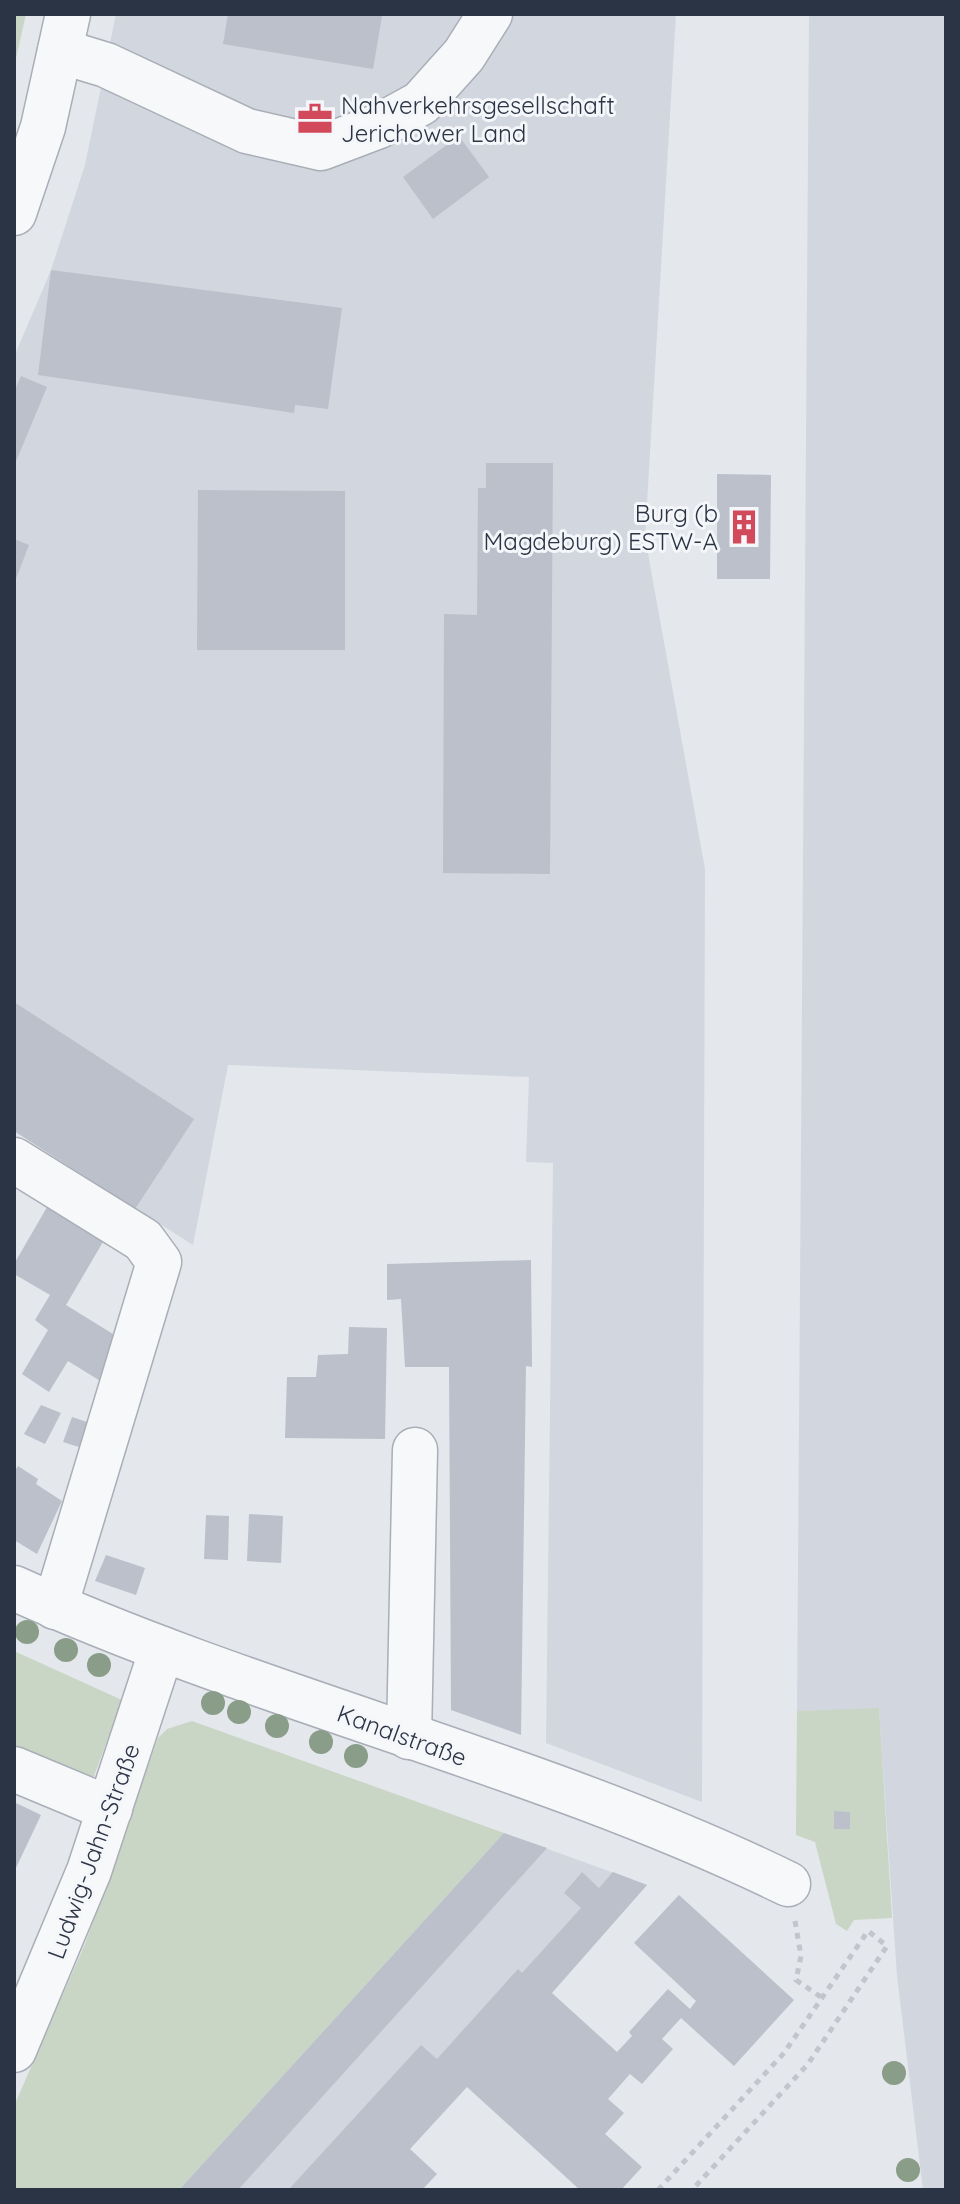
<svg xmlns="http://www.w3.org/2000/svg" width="960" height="2204" viewBox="0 0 960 2204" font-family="Quicksand,sans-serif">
	<rect width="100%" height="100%" fill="#e4e7ec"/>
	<g fill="#d2d6de">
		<polygon points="116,14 676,14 645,537 705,869 702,1802 546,1743 553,1163 526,1162 529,1077 228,1065 193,1245 14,1131 14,357 51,270 85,165"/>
		<polygon points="809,14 946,14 946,2190 923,2190 897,1976 879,1709 797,1711"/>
		<polygon points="504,1833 647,1885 373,2190 179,2190"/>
	</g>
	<g fill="#c9d6c5">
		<polygon points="14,14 26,14 14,67"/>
		<polygon points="14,1651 122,1700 91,1784 14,1755"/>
		<polygon points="879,1708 892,1918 854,1920 847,1931 836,1924 815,1842 796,1835 797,1711"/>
		<polygon points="192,1721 504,1833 179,2190 19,2190 14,2188 14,2106 85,1944 158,1738 167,1729"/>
	</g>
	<g fill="#bbc0ca">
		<polygon points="228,14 382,16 373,69 223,44"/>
		<polygon points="459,136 489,177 433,219 403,177"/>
		<polygon points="51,270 342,308 328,409 295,405 294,413 38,375"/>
		<polygon points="21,376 47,387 14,466 14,392"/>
		<polygon points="486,463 553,463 550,874 443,873 444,614 477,615 478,488 486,488"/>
		<polygon points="717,474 771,475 770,579 717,579"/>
		<polygon points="198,490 345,491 345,650 197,650"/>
		<polygon points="14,539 29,545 14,584"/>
		<polygon points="14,1002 194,1119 135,1209 14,1131"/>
		<polygon points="50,1202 107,1235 66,1305 113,1334 102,1382 68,1361 49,1392 22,1374 48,1330 35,1320 50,1295 14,1274 14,1264"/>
		<polygon points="531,1260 532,1367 526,1366 521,1735 451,1710 449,1367 405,1367 401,1299 387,1300 387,1264"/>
		<polygon points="349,1327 387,1328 385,1439 285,1438 287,1377 316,1377 318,1355 348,1354"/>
		<polygon points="41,1405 61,1413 45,1444 24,1434"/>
		<polygon points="72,1417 90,1423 82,1448 63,1442"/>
		<polygon points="18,1466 38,1479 36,1484 62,1501 37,1554 14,1540 14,1472"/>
		<polygon points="249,1514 283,1516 281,1563 247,1561"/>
		<polygon points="206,1515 229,1516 228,1560 204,1559"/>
		<polygon points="106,1555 145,1568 136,1595 95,1581"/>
		<polygon points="14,1802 41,1815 14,1872"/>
		<polygon points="834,1811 850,1812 850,1829 834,1829"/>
		<polygon points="504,1833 547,1848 238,2190 179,2190"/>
		<polygon points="582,1872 599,1888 613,1872 647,1885 552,1993 617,2052 632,2036 629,2032 668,1989 690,2009 696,2001 634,1943 679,1895 794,2000 734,2066 681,2018 662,2039 673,2049 642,2084 630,2074 608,2099 624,2113 605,2134 642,2167 621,2190 580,2190 467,2087 410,2149 437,2174 422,2190 290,2188 421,2045 437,2059 518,1969 522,1973 581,1908 564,1893"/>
	</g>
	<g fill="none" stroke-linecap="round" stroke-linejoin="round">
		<g stroke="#a9aeb7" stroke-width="47">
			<g id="minor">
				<polyline points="60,51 106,65 247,131 321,148 379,126 421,103 464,55 490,14"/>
				<polyline points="14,213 43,127 68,14"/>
				<polyline points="14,1160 143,1240 159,1262 55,1607"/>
				<path d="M14 1588C266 1702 540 1763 788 1884"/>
				<polyline points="409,1737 415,1450"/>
				<polyline points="14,1769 110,1809"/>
				<polyline points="14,2050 89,1871 162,1649"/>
			</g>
		</g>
		<g stroke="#c2c5cb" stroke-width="5" stroke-dasharray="6 6" stroke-linecap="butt">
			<polyline points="795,1921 801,1956 796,1980 821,1997"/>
			<polyline points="658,2190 784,2053 868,1931 887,1946 808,2064 692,2190"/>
		</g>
		<use href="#minor" stroke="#f7f8fa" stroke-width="44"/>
	</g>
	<g fill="#899d89">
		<circle cx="27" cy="1632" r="12"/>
		<circle cx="66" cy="1650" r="12"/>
		<circle cx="99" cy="1665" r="12"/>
		<circle cx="213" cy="1703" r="12"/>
		<circle cx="239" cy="1712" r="12"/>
		<circle cx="277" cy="1726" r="12"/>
		<circle cx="321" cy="1742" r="12"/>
		<circle cx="356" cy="1756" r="12"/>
		<circle cx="894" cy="2073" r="12"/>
		<circle cx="908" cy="2170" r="12"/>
	</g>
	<defs>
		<g id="office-bare" transform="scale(2.76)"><path d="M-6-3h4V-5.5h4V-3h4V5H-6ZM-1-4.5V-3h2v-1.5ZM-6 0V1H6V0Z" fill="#d1495b" stroke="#f4f6f9" stroke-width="2.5" paint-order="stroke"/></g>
		<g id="building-bare" transform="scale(2.76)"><path d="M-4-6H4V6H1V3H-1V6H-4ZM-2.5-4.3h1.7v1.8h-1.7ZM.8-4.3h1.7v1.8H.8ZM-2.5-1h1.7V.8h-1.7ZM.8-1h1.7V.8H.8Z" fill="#d1495b" stroke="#f4f6f9" stroke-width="2.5" paint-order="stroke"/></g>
	</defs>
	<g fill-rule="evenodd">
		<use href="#office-bare" x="315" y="119"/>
		<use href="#building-bare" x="744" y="527"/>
	</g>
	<g text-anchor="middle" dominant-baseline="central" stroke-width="6" stroke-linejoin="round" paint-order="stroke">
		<g font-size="24" fill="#2b3445" stroke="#f4f6f9" text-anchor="start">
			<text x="341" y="105">Nahverkehrsgesellschaft<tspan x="341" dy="28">Jerichower Land</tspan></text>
			<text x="718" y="513" text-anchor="end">Burg (b<tspan x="718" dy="28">Magdeburg) ESTW-A</tspan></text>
		</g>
		<g font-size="24" fill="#2b3445" stroke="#f4f6f9">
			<text transform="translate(402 1735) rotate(20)">Kanalstraße</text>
			<text transform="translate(93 1851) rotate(-70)">Ludwig-Jahn-Straße</text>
		</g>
	</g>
	<rect width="960" height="2204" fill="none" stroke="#2b3445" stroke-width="32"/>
</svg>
